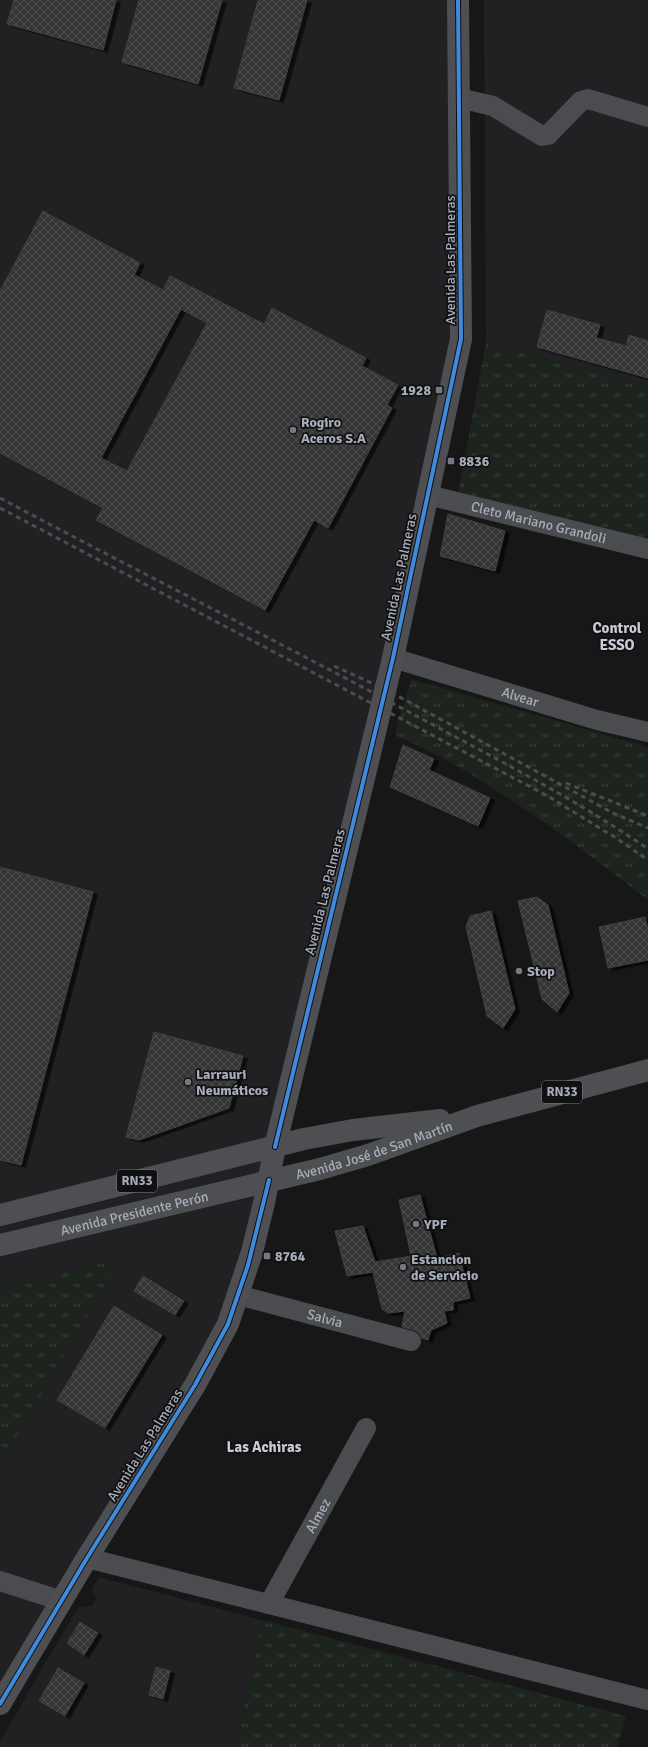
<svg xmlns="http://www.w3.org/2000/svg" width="648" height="1747" viewBox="0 0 648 1747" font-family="Signika,sans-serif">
	<defs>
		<pattern id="grass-tufts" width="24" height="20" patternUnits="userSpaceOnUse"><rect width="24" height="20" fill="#1d241d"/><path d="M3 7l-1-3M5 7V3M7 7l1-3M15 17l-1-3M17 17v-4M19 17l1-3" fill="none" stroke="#3b413c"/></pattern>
		<pattern id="building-cross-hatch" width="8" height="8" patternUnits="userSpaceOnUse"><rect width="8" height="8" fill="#353536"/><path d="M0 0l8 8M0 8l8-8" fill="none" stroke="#4f5051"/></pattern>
		<filter id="shadow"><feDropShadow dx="4.5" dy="2.5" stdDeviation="0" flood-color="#0009"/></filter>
	</defs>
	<rect width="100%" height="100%" fill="#171717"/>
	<g fill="#212123">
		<polygon points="0,0 458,0 461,339 228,1324 0,1704"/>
		<polygon points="484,0 648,0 648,386 486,343"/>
		<polygon points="99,1577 262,1620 236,1747 0,1747 0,1741 78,1607 92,1606 96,1599 92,1589"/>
	</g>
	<g fill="url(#grass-tufts)">
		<polygon points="486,343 648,386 648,541 458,494"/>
		<path d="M411 679 648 747V900C584 851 520 802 450 762 432 752 413 744 395 735Z"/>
		<polygon points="120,1259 0,1465 0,1298 8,1285"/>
		<polygon points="262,1620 626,1716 617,1747 236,1747"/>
	</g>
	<g fill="url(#building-cross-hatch)" stroke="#3f4043" fill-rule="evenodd" filter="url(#shadow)">
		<polygon points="14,0 116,0 103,50 7,24"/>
		<polygon points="139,0 222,0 198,84 122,62"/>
		<polygon points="258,0 307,0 279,100 234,88"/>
		<path d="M43 211 140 263 134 275 163 290 170 276 264 324 272 308 366 358 362 366 398 385 387 405 392 408 328 528 314 520 265 610 96 520 103 508 0 453V291ZM181 309 207 323 127 471 101 458Z"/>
		<polygon points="547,310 600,325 596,338 626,346 629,335 648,341 648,378 537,347"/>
		<polygon points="448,514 505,531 495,571 440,556"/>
		<polygon points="403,745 434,759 429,770 490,798 478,826 390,787"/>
		<polygon points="0,867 93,892 21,1165 0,1160"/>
		<polygon points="537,897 548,905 569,993 557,1012 542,999 518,901"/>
		<polygon points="491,911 515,1009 503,1028 487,1016 466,927 470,916"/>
		<polygon points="645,917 648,930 648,960 608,968 599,927"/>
		<polygon points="154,1032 243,1056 229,1108 139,1140 126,1137"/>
		<polygon points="420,1195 437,1258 459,1253 470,1298 453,1302 453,1310 444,1311 447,1323 431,1330 428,1340 422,1338 419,1333 414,1330 402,1327 405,1311 388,1313 382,1309 373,1272 347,1276 335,1231 363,1226 375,1262 411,1256 399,1200"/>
		<polygon points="143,1276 184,1301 175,1315 134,1291"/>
		<polygon points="114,1306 162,1335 105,1428 57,1400"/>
		<polygon points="80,1622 98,1633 84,1655 67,1643"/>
		<polygon points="156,1667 170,1671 163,1699 149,1695"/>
		<polygon points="58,1668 84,1683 65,1716 39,1701"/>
	</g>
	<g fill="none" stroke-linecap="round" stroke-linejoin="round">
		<g stroke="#4b4c50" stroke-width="20">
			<polyline points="459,98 493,106 542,136 548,135 581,101 588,99 648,117"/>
			<path id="s1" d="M428 495 648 549"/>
			<path id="s2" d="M393 658 597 720 648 732"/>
			<path id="s3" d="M238 1295 411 1341"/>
			<polyline points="87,1558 648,1700"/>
			<polyline points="0,1581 62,1601"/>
			<path id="s4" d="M269 1604 366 1428"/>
		</g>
		<g stroke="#4d4f52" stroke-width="22">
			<polyline points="0,1215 304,1139 353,1130 440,1120"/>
			<path id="s5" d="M0 1245 320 1169 368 1155 477 1116 648 1070"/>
			<polyline points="0,1704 87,1558 195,1385 228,1324 252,1252 264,1203 275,1147 393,658 461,339 458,0"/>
		</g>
		<g stroke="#4b4c4f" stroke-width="3" stroke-dasharray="5 4" stroke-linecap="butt">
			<path d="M0 498C141 573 283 644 424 720 500 761 577 800 648 849"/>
			<polyline points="0,508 546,795 616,838 648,860"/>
			<polyline points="334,666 385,689 613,813 648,828"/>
			<polyline points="566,783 648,816"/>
		</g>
		<g stroke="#111113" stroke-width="6">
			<g id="cycleway">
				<polyline points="275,1147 393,658 461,339 458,0"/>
				<polyline points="0,1704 87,1558 195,1385 228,1324 248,1265 269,1180"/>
			</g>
		</g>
		<use href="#cycleway" stroke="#408adc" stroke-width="4"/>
	</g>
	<g fill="#757980" stroke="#111113" stroke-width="1.5">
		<rect x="435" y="386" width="8" height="8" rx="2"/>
		<circle cx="293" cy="430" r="4"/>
		<rect x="447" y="457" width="8" height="8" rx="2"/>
		<circle cx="519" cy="971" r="4"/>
		<circle cx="188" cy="1082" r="4"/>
		<circle cx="416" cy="1224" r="4"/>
		<rect x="263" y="1252" width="8" height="8" rx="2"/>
		<circle cx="403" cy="1267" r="4"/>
	</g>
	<g text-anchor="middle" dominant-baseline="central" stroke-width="3.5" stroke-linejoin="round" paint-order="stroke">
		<g fill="#111113" stroke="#7a7f87" stroke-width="1">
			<rect x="542" y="1081" width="40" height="22" rx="3"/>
			<rect x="117" y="1170" width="40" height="22" rx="3"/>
		</g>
		<g font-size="13" font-weight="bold" fill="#a7aeb9">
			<text x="562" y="1092">RN33</text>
			<text x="137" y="1181">RN33</text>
		</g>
		<g font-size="14" fill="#a7aeb9" stroke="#111113">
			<text transform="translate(450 260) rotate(-90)">Avenida Las Palmeras</text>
			<text stroke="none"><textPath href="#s1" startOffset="114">Cleto Mariano Grandoli</textPath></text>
			<text transform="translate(399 577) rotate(-78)">Avenida Las Palmeras</text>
			<text stroke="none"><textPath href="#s2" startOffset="133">Alvear</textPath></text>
			<text transform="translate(325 892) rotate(-76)">Avenida Las Palmeras</text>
			<text stroke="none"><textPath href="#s5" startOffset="386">Avenida José de San Martín</textPath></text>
			<text stroke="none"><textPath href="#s5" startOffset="138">Avenida Presidente Perón</textPath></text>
			<text stroke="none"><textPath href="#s3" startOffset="90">Salvia</textPath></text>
			<text transform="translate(145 1445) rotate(-58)">Avenida Las Palmeras</text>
			<text stroke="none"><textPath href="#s4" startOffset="101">Almez</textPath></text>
		</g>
		<g font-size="14" font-weight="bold" fill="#a7aeb9" stroke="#111113" text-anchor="start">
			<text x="431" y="390" text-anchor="end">1928</text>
			<text x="301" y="422">Rogiro<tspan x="301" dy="16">Aceros S.A</tspan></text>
			<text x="459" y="461">8836</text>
			<text x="527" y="971">Stop</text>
			<text x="196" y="1074">Larrauri<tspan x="196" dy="16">Neumáticos</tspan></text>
			<text x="424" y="1224">YPF</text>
			<text x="275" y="1256">8764</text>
			<text x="411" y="1259">Estancion<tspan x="411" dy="16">de Servicio</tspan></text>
		</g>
		<g font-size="15" font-weight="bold" fill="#c8ccd4" stroke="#111113">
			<text x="617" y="628">Control<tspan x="617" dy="17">ESSO</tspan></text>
			<text x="264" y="1447">Las Achiras</text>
		</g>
	</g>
</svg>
